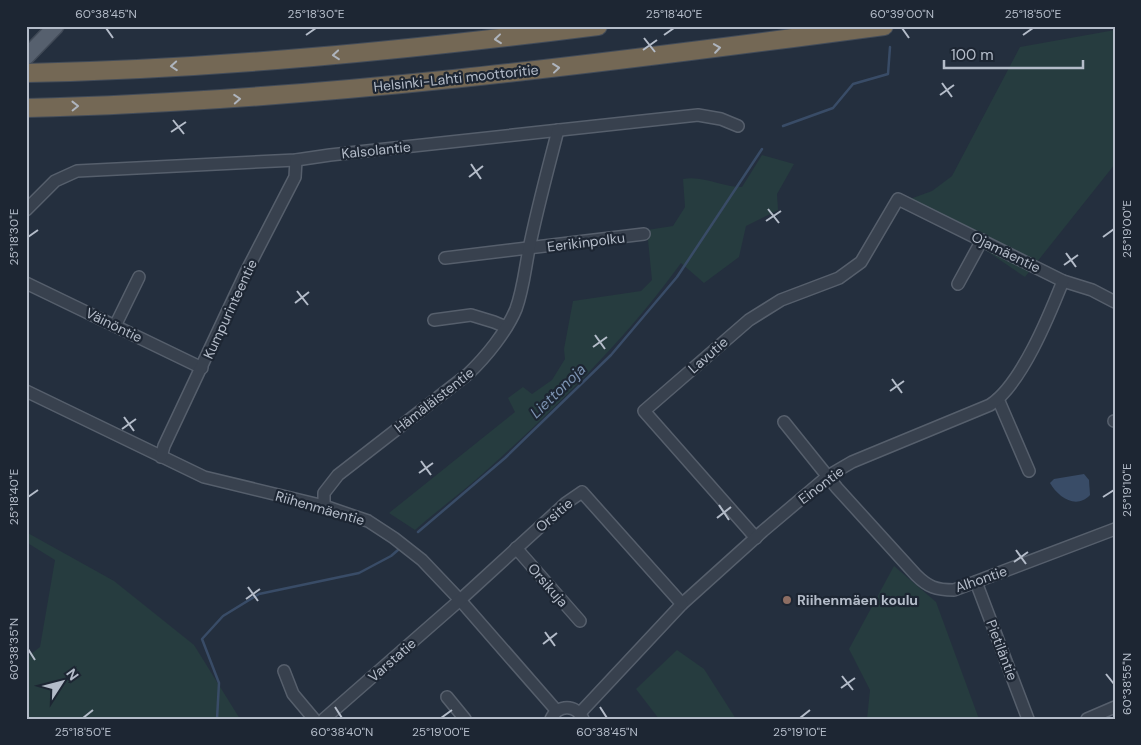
<svg xmlns="http://www.w3.org/2000/svg" width="1141" height="745" viewBox="0 0 1141 745" font-family="'DM Sans',sans-serif">
	<rect width="100%" height="100%" fill="#242f3e"/>
	<g fill="#263c3f">
		<polygon points="1115,30 1115,164 1025,277 910,199 932,191 952,176 1020,47"/>
		<path d="M762 155 794 164 777 194 778 210 746 226 739 257 704 283 681 263C626 339 558 406 488 469 465 490 439 509 415 530L389 513 515 412 508 398 523 387 532 394 552 380 565 359 564 349 573 301 641 291 652 280 647 230 673 226 685 207 683 179C703 175 722 187 742 187Z"/>
		<polygon points="26,532 114,581 194,645 240,719 26,719 26,658 40,647 55,560 26,542"/>
		<polygon points="894,566 936,602 979,719 867,719 870,690 849,649"/>
		<polygon points="677,650 704,669 736,719 659,719 636,689"/>
	</g>
	<path fill="#394c67" d="M1084 474 1089 480 1090 495C1076 510 1058 497 1050 483L1054 479Z"/>
	<g fill="none" stroke-linecap="round" stroke-linejoin="round">
		<g stroke="#394c67" stroke-width="2.5">
			<polyline points="783,126 833,108 853,84 888,74 890,47"/>
			<polyline points="418,532 505,458 611,355 677,277 762,149"/>
			<polyline points="217,719 219,683 202,639 223,616 259,594 359,573 391,556 398,550"/>
		</g>
		<g stroke="#565f6c" stroke-width="14">
			<g id="minor">
				<polyline points="26,210 55,181 77,171 296,160 330,155 698,115 721,119 738,126"/>
				<polyline points="445,258 644,234"/>
				<polyline points="26,283 202,368"/>
				<polyline points="958,284 982,240"/>
				<polyline points="434,320 471,315 494,322 506,327"/>
				<polyline points="115,326 139,277"/>
				<polyline points="26,391 204,477 324,506 368,521 394,538 422,560 460,600 556,710"/>
				<polyline points="998,399 1029,471"/>
				<polyline points="1114,421 1115,421"/>
				<path d="M784 422 837 488 916 575C928 587 936 590 954 590L1115 529"/>
				<polyline points="161,457 164,446 246,272 295,177 296,160"/>
				<path d="M324 506V493L338 475 468 374C486 357 507 331 516 309 523 290 525 269 529 249 537 209 548 169 558 130"/>
				<polyline points="756,538 644,411 749,320 781,300 839,278 861,262 898,199 1063,281 1092,290 1115,302"/>
				<polyline points="516,548 580,621"/>
				<polyline points="976,582 1028,719"/>
				<polyline points="284,671 293,694 314,719"/>
				<polyline points="447,697 465,719"/>
				<path d="M580 713 682 604 763 531 828 476 852 462 990 405C1021 385 1049 316 1063 281"/>
				<polyline points="324,719 460,600 566,503 582,492 682,604"/>
				<path d="M551 719C558 704 576 704 583 719"/>
				<polyline points="1087,719 1115,707"/>
			</g>
		</g>
		<g stroke="#414a57" stroke-width="18">
			<polyline id="major" points="26,57 56,26"/>
		</g>
		<g stroke="#434c59" stroke-width="20">
			<g id="highway">
				<path d="M26 73C218 69 408 50 598 26"/>
				<path d="M26 108C314 101 599 64 884 26"/>
			</g>
		</g>
		<use href="#minor" stroke="#38414e" stroke-width="11"/>
		<use href="#major" stroke="#56606e" stroke-width="15"/>
		<use href="#highway" stroke="#746855" stroke-width="18"/>
	</g>
	<defs><path id="oneway-chevron" d="M-2-3.5L2.5 0L-2 3.5" fill="none" stroke-width="1.6" stroke-linecap="round" stroke-linejoin="round" transform="scale(1.25)"/></defs>
	<g stroke="#aeb4bd">
		<use href="#oneway-chevron" transform="translate(498 39) rotate(174)"/>
		<use href="#oneway-chevron" transform="translate(717 48) rotate(-8)"/>
		<use href="#oneway-chevron" transform="translate(336 55) rotate(175)"/>
		<use href="#oneway-chevron" transform="translate(174 66) rotate(176)"/>
		<use href="#oneway-chevron" transform="translate(556 68) rotate(-6)"/>
		<use href="#oneway-chevron" transform="translate(237 99) rotate(-4)"/>
		<use href="#oneway-chevron" transform="translate(75 106) rotate(-1)"/>
	</g>
	<path fill="none" stroke="#b4bcc9" stroke-width="2" d="M106 28 113 38M902 28 909 38M306 35 316 28M664 35 674 28M1023 35 1033 28M644 38 655 52M643 50 657 40M942 83 952 97M940 95 954 85M173 120 184 134M171 132 186 122M471 164 481 179M469 177 483 166M768 209 779 223M766 221 781 211M28 237 38 230M1103 237 1114 229M1066 253 1076 267M1064 265 1078 255M297 291 308 305M295 303 309 292M595 335 605 349M593 347 607 337M892 379 902 393M890 391 904 381M124 417 134 431M122 429 136 419M421 461 431 475M419 473 433 463M28 497 38 490M1103 497 1114 490M719 505 729 520M717 518 731 507M1016 550 1026 564M1014 562 1028 552M248 587 258 601M246 599 260 589M545 632 555 646M543 644 557 633M28 649 35 660M1106 674 1114 684M842 676 853 690M841 688 855 678M335 707 342 718M600 707 607 718M83 718 93 710M441 718 452 710M800 718 810 710"/>
	<circle fill="#8d6e63" stroke="#1d2633" stroke-width="2" cx="787" cy="600" r="5"/>
	<g text-anchor="middle" dominant-baseline="central" stroke-width="4.5" stroke-linejoin="round" paint-order="stroke">
		<g font-size="14" fill="#b4bcc9" stroke="#1d2633">
			<text transform="translate(456 78) rotate(-6)">Helsinki-Lahti moottoritie</text>
			<text transform="translate(376 150) rotate(-6)">Kalsolantie</text>
			<text transform="translate(586 242) rotate(-7)">Eerikinpolku</text>
			<text transform="translate(1006 252) rotate(26)">Ojamäentie</text>
			<text transform="translate(230 309) rotate(-65)">Kumpurinteentie</text>
			<text transform="translate(114 325) rotate(26)">Väinöntie</text>
			<text transform="translate(708 355) rotate(-41)">Lavutie</text>
			<text transform="translate(434 400) rotate(-38)">Hämäläistentie</text>
			<text transform="translate(821 485) rotate(-37)">Einontie</text>
			<text transform="translate(320 508) rotate(16)">Riihenmäentie</text>
			<text transform="translate(554 515) rotate(-40)">Orsitie</text>
			<text transform="translate(981 579) rotate(-19)">Alhontie</text>
			<text transform="translate(548 585) rotate(49)">Orsikuja</text>
			<text transform="translate(1002 650) rotate(69)">Pietiläntie</text>
			<text transform="translate(392 660) rotate(-41)">Varstatie</text>
		</g>
		<g font-size="14" font-weight="bold" fill="#b4bcc9" stroke="#1d2633" text-anchor="start">
			<text x="797" y="600">Riihenmäen koulu</text>
		</g>
		<g font-size="15" font-style="italic" fill="#7c92b1" stroke="#1d2633">
			<text transform="translate(558 391) rotate(-44)">Liettonoja</text>
		</g>
	</g>
	<rect width="1141" height="745" fill="none" stroke="#1d2633" stroke-width="55"/>
	<g transform="translate(62 682) rotate(54)" stroke="#1d2633" stroke-width="4" paint-order="stroke">
	<path d="M0-4L9 19L0 12L-9 19Z" fill="#b4bcc9"/>
	<text y="-8" font-size="14" font-weight="bold" text-anchor="middle" fill="#b4bcc9">N</text>
	</g>
	<path d="M944 60v8h139v-8" fill="none" stroke="#b4bcc9" stroke-width="2.5"/>
	<text x="951" y="60" font-size="15" fill="#b4bcc9" stroke="#1d2633" stroke-width="4" paint-order="stroke">100 m</text>
	<rect x="28" y="28" width="1086" height="690" fill="none" stroke="#b4bcc9" stroke-width="2"/>
	<g font-size="12" text-anchor="middle" fill="#b4bcc9">
		<text x="106" y="18">60°38'45"N</text>
		<text x="316" y="18">25°18'30"E</text>
		<text x="674" y="18">25°18'40"E</text>
		<text x="902" y="18">60°39'00"N</text>
		<text x="1033" y="18">25°18'50"E</text>
		<text transform="translate(1127 229) rotate(-90)" y="4">25°19'00"E</text>
		<text transform="translate(14 237) rotate(-90)" y="4">25°18'30"E</text>
		<text transform="translate(1127 490) rotate(-90)" y="4">25°19'10"E</text>
		<text transform="translate(14 497) rotate(-90)" y="4">25°18'40"E</text>
		<text transform="translate(14 649) rotate(-90)" y="4">60°38'35"N</text>
		<text transform="translate(1127 684) rotate(-90)" y="4">60°38'55"N</text>
		<text x="83" y="736">25°18'50"E</text>
		<text x="342" y="736">60°38'40"N</text>
		<text x="441" y="736">25°19'00"E</text>
		<text x="607" y="736">60°38'45"N</text>
		<text x="800" y="736">25°19'10"E</text>
	</g>
</svg>
